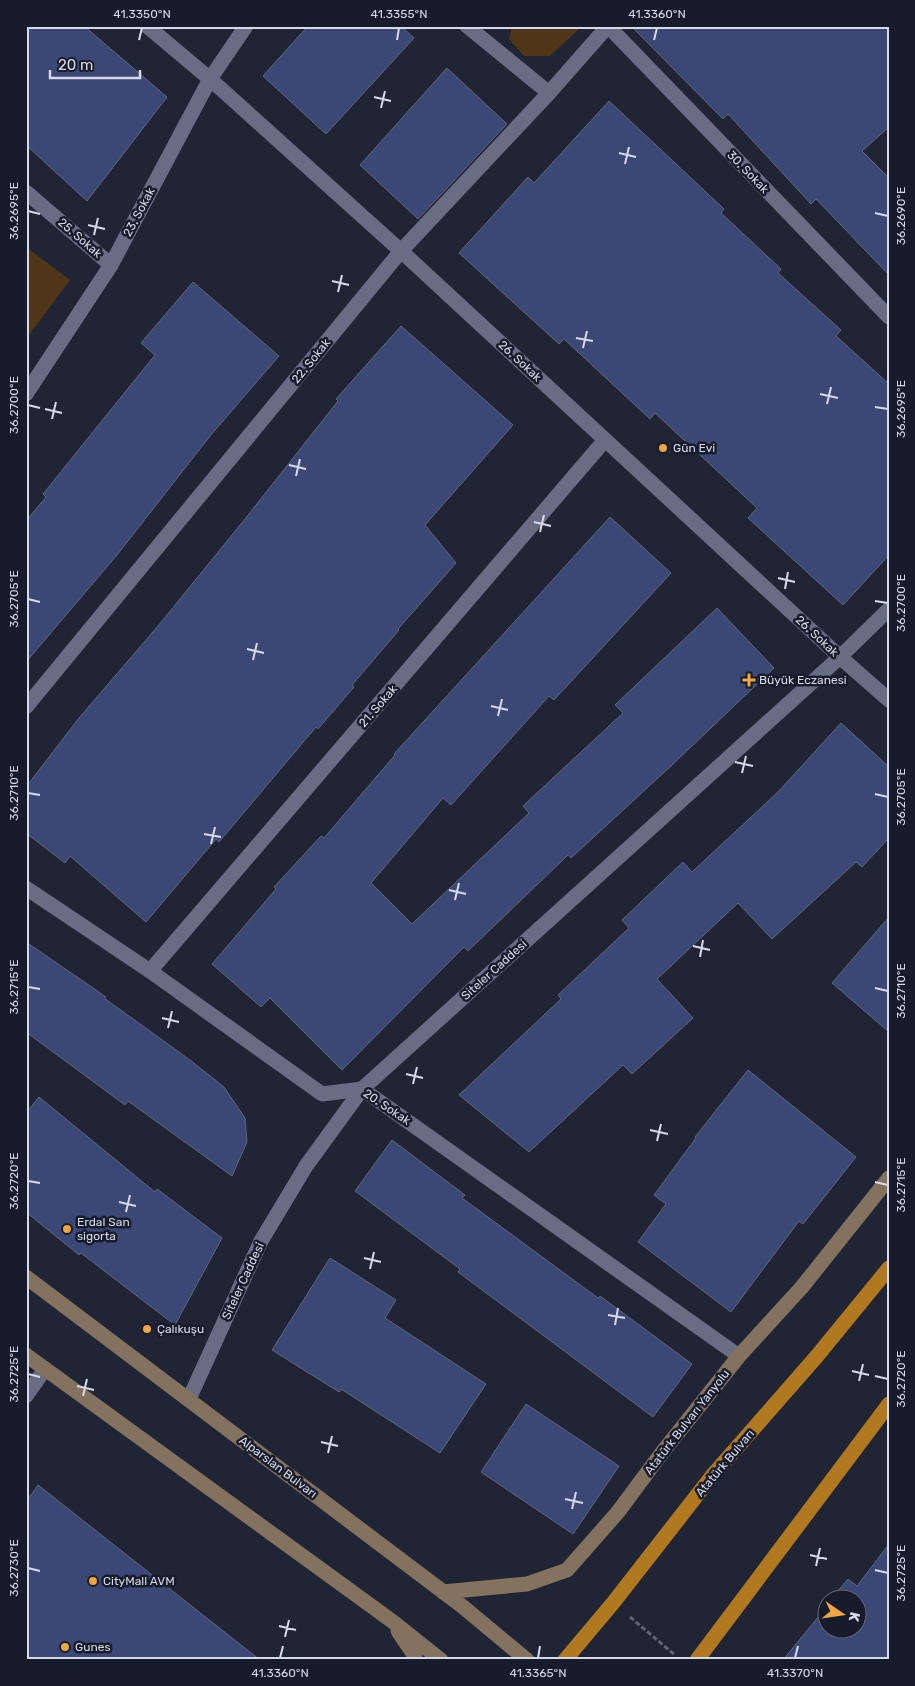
<svg xmlns="http://www.w3.org/2000/svg" width="915" height="1686" viewBox="0 0 915 1686" font-family="Rubik,sans-serif">
	<rect width="100%" height="100%" fill="#202536"/>
	<g fill="#4f3617">
		<polygon points="512,26 582,26 550,56 524,56 509,39"/>
		<polygon points="26,247 70,280 26,339"/>
	</g>
	<g fill="#3b4775" stroke="#60667a">
		<polygon points="26,26 84,26 167,97 87,201 26,145"/>
		<polygon points="308,26 401,26 414,38 326,134 263,76"/>
		<polygon points="631,26 889,26 889,127 862,151 889,178 889,275 816,199 811,204 728,114 723,119"/>
		<polygon points="447,68 507,124 418,219 360,165"/>
		<polygon points="609,101 724,209 721,213 781,269 778,273 841,330 836,336 889,384 889,555 843,605 748,518 757,508 655,413 650,419 564,339 559,344 459,253 528,177 534,183"/>
		<polygon points="193,282 279,356 210,436 117,555 26,662 26,521 46,497 43,494 155,355 141,343"/>
		<polygon points="401,326 513,425 425,525 456,563 398,629 399,630 352,685 354,687 318,729 316,727 219,842 216,839 146,922 70,856 65,863 26,833 26,787 79,718 158,626 245,519 338,401 336,399"/>
		<polygon points="610,517 671,573 554,700 549,696 451,805 443,798 371,883 412,924 529,813 523,806 623,713 615,705 717,608 774,668 672,765 571,858 568,855 468,951 464,947 342,1070 270,998 261,1007 212,964 276,889 274,887 321,836 324,838 395,755 394,754"/>
		<polygon points="841,723 889,767 889,838 862,867 856,862 772,939 738,903 657,979 693,1018 632,1074 623,1065 529,1152 459,1095 561,999 558,995 629,928 622,920 683,862 692,872 778,792"/>
		<polygon points="889,917 889,1032 832,983"/>
		<polygon points="26,942 106,997 104,998 190,1060 224,1087 245,1118 247,1142 232,1176 128,1101 125,1105 26,1032"/>
		<polygon points="748,1070 856,1157 803,1224 799,1221 731,1312 638,1242 666,1204 654,1195 696,1138 695,1137"/>
		<polygon points="39,1097 155,1192 157,1189 222,1238 175,1325 81,1253 79,1255 26,1212 26,1113"/>
		<polygon points="392,1140 465,1195 462,1198 598,1298 600,1296 692,1364 653,1417 458,1272 460,1269 355,1191"/>
		<polygon points="330,1258 396,1300 385,1318 486,1384 440,1453 341,1389 339,1392 272,1350"/>
		<polygon points="526,1404 619,1466 573,1534 481,1472"/>
		<polygon points="38,1485 260,1660 26,1660 26,1502"/>
		<polygon points="889,1544 889,1660 783,1660 828,1605 828,1628 858,1628 858,1598 832,1598 848,1579 857,1586"/>
	</g>
	<g fill="none" stroke-linecap="round" stroke-linejoin="round">
		<polyline stroke="#5f6473" stroke-width="3" stroke-dasharray="5 2.5" stroke-linecap="butt" points="630,1617 675,1655"/>
		<g stroke="#676d82" stroke-width="15">
			<polyline points="147,26 210,79 401,251 840,657 889,700"/>
			<polyline points="467,26 549,93"/>
			<polyline points="608,26 889,317"/>
			<polyline points="26,192 111,265"/>
			<polyline points="26,707 401,251 549,93 608,26"/>
			<polyline points="26,888 150,971 322,1094 362,1089 739,1356"/>
			<polyline points="150,971 605,440"/>
			<polyline points="26,1396 45,1369"/>
		</g>
		<g stroke="#676d82" stroke-width="15">
			<polyline points="26,394 111,265 210,79 246,26"/>
			<polyline points="189,1399 261,1241 306,1166 362,1089 840,657 889,609"/>
		</g>
		<g stroke="#83725d" stroke-width="15">
			<polyline points="26,1277 462,1606 527,1660"/>
			<polyline points="26,1355 392,1621 441,1660"/>
			<polyline points="443,1592 527,1584 567,1570 618,1512 661,1454 739,1356 802,1287 889,1178"/>
			<polyline points="398,1631 415,1656 415,1660"/>
		</g>
		<g stroke="#b07920" stroke-width="15">
			<polyline points="565,1660 613,1603 712,1476 817,1356 889,1268"/>
			<polyline points="697,1660 889,1404"/>
		</g>
	</g>
	<path fill="none" stroke="#d7dae6" stroke-width="2" d="M139 40 142 28M397 40 399 28M654 40 657 28M374 97 391 101M381 108 385 91M619 153 636 157M625 164 629 147M28 211 40 214M875 213 888 216M88 225 105 229M94 235 98 218M332 281 349 285M338 292 342 275M576 338 593 341M583 348 587 331M820 394 838 398M827 404 831 387M28 405 40 408M875 407 888 409M45 409 62 413M52 419 56 402M289 465 306 469M296 476 300 459M534 522 551 526M540 532 544 515M778 578 795 582M785 589 788 572M28 599 40 602M875 601 888 603M247 649 264 653M253 660 257 643M491 706 508 710M498 716 502 699M735 762 753 766M742 773 746 756M28 793 40 795M875 794 888 797M204 834 221 837M211 844 215 827M449 890 466 894M455 900 459 883M693 946 710 950M700 957 703 940M28 987 40 989M875 988 888 991M162 1018 179 1022M168 1028 172 1011M406 1074 423 1078M413 1084 417 1067M650 1130 668 1134M657 1141 661 1124M28 1181 40 1183M875 1182 888 1185M119 1202 136 1206M126 1212 130 1195M364 1258 381 1262M370 1269 374 1252M608 1315 625 1318M615 1325 618 1308M852 1371 869 1375M28 1374 40 1377M875 1376 888 1379M859 1381 863 1364M77 1386 94 1390M83 1396 87 1379M321 1442 338 1446M328 1453 332 1436M565 1499 583 1503M572 1509 576 1492M810 1555 827 1559M816 1566 820 1548M28 1568 40 1571M875 1570 888 1573M279 1626 296 1630M285 1637 289 1620M280 1658 283 1646M538 1658 540 1646M795 1658 798 1646"/>
	<g fill="#f2a540" stroke="#171c2c" stroke-width="2">
		<circle cx="663" cy="448" r="5"/>
		<path d="M746.5 672.5h5v5h5v5h-5v5h-5v-5h-5v-5h5z"/>
		<circle cx="67" cy="1229" r="5"/>
		<circle cx="147" cy="1329" r="5"/>
		<circle cx="93" cy="1581" r="5"/>
		<circle cx="65" cy="1647" r="5"/>
	</g>
	<g text-anchor="middle" dominant-baseline="central" stroke-width="5" stroke-linejoin="round" paint-order="stroke">
		<g font-size="12" fill="#d7dae6" stroke="#171c2c">
			<text transform="translate(748 172) rotate(46)">30. Sokak</text>
			<text transform="translate(139 212) rotate(-62)">23. Sokak</text>
			<text transform="translate(80 238) rotate(41)">25. Sokak</text>
			<text transform="translate(311 361) rotate(-51)">22. Sokak</text>
			<text transform="translate(520 361) rotate(43)">26. Sokak</text>
			<text transform="translate(817 636) rotate(43)">26. Sokak</text>
			<text transform="translate(378 706) rotate(-49)">21. Sokak</text>
			<text transform="translate(494 970) rotate(-42)">Siteler Caddesi</text>
			<text transform="translate(387 1107) rotate(34)">20. Sokak</text>
			<text transform="translate(243 1281) rotate(-65)">Siteler Caddesi</text>
			<text transform="translate(687 1422) rotate(-52)">Atatürk Bulvarı Yanyolu</text>
			<text transform="translate(725 1463) rotate(-50)">Atatürk Bulvarı</text>
			<text transform="translate(278 1467) rotate(37)">Alparslan Bulvarı</text>
		</g>
		<g font-size="12" fill="#d7dae6" stroke="#171c2c" text-anchor="start">
			<text x="673" y="448">Gün Evi</text>
			<text x="759" y="680">Büyük Eczanesi</text>
			<text x="77" y="1222">Erdal San<tspan x="77" dy="14">sigorta</tspan></text>
			<text x="157" y="1329">Çalıkuşu</text>
			<text x="103" y="1581">CityMall AVM</text>
			<text x="75" y="1647">Gunes</text>
		</g>
	</g>
	<rect width="915" height="1686" fill="none" stroke="#171c2c" stroke-width="55"/>
	<g transform="translate(842 1614) rotate(103)"><circle r="24" fill="#171c2c" stroke="#646876"/>
	<path d="M0-4L9 19L0 12L-9 19Z" fill="#f2a540"/>
	<text y="-8" font-size="14" font-weight="bold" text-anchor="middle" fill="#d7dae6">K</text>
	</g>
	<path d="M50 70v8h90v-8" fill="none" stroke="#d7dae6" stroke-width="2.5"/>
	<text x="58" y="70" font-size="15" fill="#d7dae6" stroke="#171c2c" stroke-width="4" paint-order="stroke">20 m</text>
	<rect x="28" y="28" width="860" height="1630" fill="none" stroke="#d7dae6" stroke-width="2"/>
	<g font-size="12" text-anchor="middle" fill="#d7dae6">
		<text x="142" y="18">41.3350°N</text>
		<text x="399" y="18">41.3355°N</text>
		<text x="657" y="18">41.3360°N</text>
		<text transform="translate(14 211) rotate(-90)" y="4">36.2695°E</text>
		<text transform="translate(901 216) rotate(-90)" y="4">36.2690°E</text>
		<text transform="translate(14 405) rotate(-90)" y="4">36.2700°E</text>
		<text transform="translate(901 409) rotate(-90)" y="4">36.2695°E</text>
		<text transform="translate(14 599) rotate(-90)" y="4">36.2705°E</text>
		<text transform="translate(901 603) rotate(-90)" y="4">36.2700°E</text>
		<text transform="translate(14 793) rotate(-90)" y="4">36.2710°E</text>
		<text transform="translate(901 797) rotate(-90)" y="4">36.2705°E</text>
		<text transform="translate(14 987) rotate(-90)" y="4">36.2715°E</text>
		<text transform="translate(901 991) rotate(-90)" y="4">36.2710°E</text>
		<text transform="translate(14 1181) rotate(-90)" y="4">36.2720°E</text>
		<text transform="translate(901 1185) rotate(-90)" y="4">36.2715°E</text>
		<text transform="translate(14 1374) rotate(-90)" y="4">36.2725°E</text>
		<text transform="translate(901 1379) rotate(-90)" y="4">36.2720°E</text>
		<text transform="translate(14 1568) rotate(-90)" y="4">36.2730°E</text>
		<text transform="translate(901 1573) rotate(-90)" y="4">36.2725°E</text>
		<text x="280" y="1677">41.3360°N</text>
		<text x="538" y="1677">41.3365°N</text>
		<text x="795" y="1677">41.3370°N</text>
	</g>
</svg>
